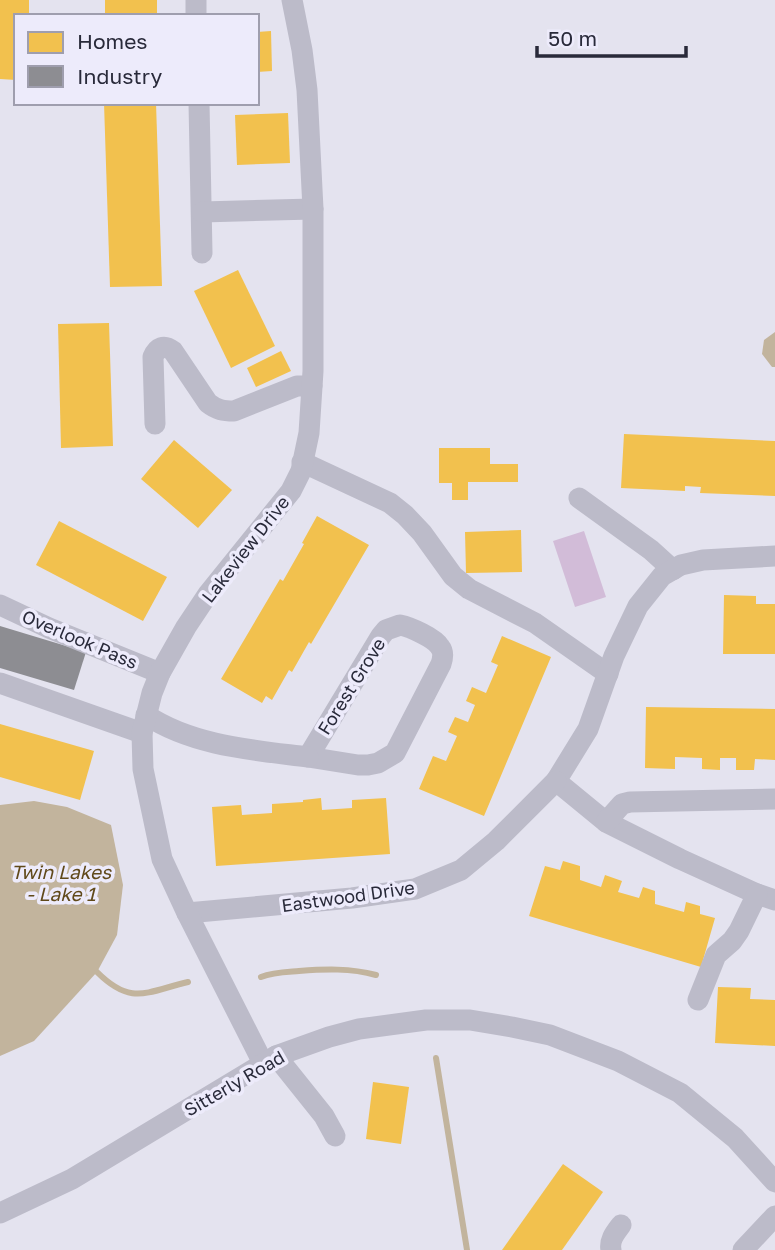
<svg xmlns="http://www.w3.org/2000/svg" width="775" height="1250" viewBox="0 0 775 1250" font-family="'Golos Text',sans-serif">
	<rect width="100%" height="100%" fill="#e4e3ef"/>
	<polygon fill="#d2bcd8" points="584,531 606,597 575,607 553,541"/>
	<g fill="#c2b49d">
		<polygon points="775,332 775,367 772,367 762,354 764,340"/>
		<polygon points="34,801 67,807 111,825 123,885 117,935 97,972 34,1041 0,1056 0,805"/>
	</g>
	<g fill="#f2c14e">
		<polygon points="0,0 29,0 29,16 16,16 16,80 0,79"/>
		<rect x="105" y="0" width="52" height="16"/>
		<polygon points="271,31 272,71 257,72 257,32"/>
		<polygon points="104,103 156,103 162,286 110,287"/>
		<polygon points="288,113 290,163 237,165 235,115"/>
		<polygon points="238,270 275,346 231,368 194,291"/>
		<polygon points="109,323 113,446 61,448 58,324"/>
		<polygon points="281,351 291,371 256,387 247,368"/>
		<polygon points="624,434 775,441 775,496 700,493 701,487 685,486 685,491 621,488"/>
		<polygon points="174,440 232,490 198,528 141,479"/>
		<polygon points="439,448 490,448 490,464 518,464 518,482 468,482 468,500 452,500 452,483 439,483"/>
		<polygon points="317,516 369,545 311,644 309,642 292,672 289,670 272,700 266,696 262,703 221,679 280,579 283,581 304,544 302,543"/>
		<polygon points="59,521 167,577 143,621 36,565"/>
		<polygon points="521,530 522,572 466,573 465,532"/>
		<polygon points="724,595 756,596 756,604 775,604 775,654 723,654"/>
		<polygon points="502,636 551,657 484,816 419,789 433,756 446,761 457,736 448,732 455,717 468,722 475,705 466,701 472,687 486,693 498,665 491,662"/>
		<polygon points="646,707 775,709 775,760 755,759 754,770 736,770 736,758 720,758 720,770 702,769 702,758 675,757 675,769 645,768"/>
		<polygon points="0,724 94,751 80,800 0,777"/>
		<polygon points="321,798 322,810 352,808 352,800 386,798 390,854 216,866 212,807 241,805 242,815 272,813 272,804 303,802 303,800"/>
		<polygon points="563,861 580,866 580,880 601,887 605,875 622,881 618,892 639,898 643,887 655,891 655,904 684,912 686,902 700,906 700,914 715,918 701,967 529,916 545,866 560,870"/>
		<polygon points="718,987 751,988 750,999 775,1000 775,1046 715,1043"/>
		<polygon points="373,1082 409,1087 401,1144 366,1139"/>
		<polygon points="563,1164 603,1192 562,1250 502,1250"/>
	</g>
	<polygon fill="#8d8d92" points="0,626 86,652 74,690 0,668"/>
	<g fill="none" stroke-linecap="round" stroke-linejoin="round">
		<g stroke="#c2b49d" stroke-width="6">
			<path d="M97 972C131 1006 146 992 188 982"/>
			<path d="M261 977C273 972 286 972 299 971 325 969 350 968 376 975"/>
			<polyline points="436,1058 467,1250"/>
		</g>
		<g stroke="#bcbbc9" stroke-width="21">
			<polyline points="196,0 196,16"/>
			<polyline points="199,103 202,253"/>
			<polyline points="202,212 313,209"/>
			<path d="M155 424 153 357C157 347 164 344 173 351L208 403C217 410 223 411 234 411L297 386H312"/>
			<polyline points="302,462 390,503 405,515 422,533 453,576 469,589 535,623 608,674"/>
			<polyline points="579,498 651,550 673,570"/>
			<polyline points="775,556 703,560 681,565 662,576 638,606 614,656 588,729 556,781 606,822 680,859 757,894 775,900"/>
			<polyline points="0,605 49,628 160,673"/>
			<path d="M400 625C410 627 435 638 440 647 444 652 443 658 441 664L395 753 378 763 368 765H358L308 757 381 636 386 630Z"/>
			<polyline points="0,683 142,733"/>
			<path d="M146 715C193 746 253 750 308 757"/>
			<polyline points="606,822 622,804 630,802 775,799"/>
			<polyline points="187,913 352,898 415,889 461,870 496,841 556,781"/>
			<polyline points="698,1000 716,955 732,941 739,931 757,894"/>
			<polyline points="276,1056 324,1116 335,1136"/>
			<polyline points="263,1063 187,913 162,859 143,769 142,733 152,693 160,673 186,627 208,594 291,491 301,471 309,433 313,371 313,209 307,90 302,50 292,0"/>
			<polyline points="0,1213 72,1179 276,1056 329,1037 359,1029 426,1020 470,1020 512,1027 550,1035 618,1061 680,1093 735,1138 775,1182"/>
			<path d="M611 1250C609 1240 615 1233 621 1225"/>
			<polyline points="743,1250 775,1216"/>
		</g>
	</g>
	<g text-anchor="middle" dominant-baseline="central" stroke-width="7" stroke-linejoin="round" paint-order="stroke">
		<g font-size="18" fill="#292a3a" stroke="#edebfb">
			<text transform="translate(245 549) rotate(-52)">Lakeview Drive</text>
			<text transform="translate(80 639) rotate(23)">Overlook Pass</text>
			<text transform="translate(351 686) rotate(-58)">Forest Grove</text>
			<text transform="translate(348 896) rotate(-8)">Eastwood Drive</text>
			<text transform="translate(234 1083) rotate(-30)">Sitterly Road</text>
		</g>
		<g font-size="19" font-style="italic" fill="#60491a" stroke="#edebfb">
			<text x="61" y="871">Twin Lakes<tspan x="61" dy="22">- Lake 1</tspan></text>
		</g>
	</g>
	<rect x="14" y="14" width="245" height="91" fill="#edebfb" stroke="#9f9eae" stroke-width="2"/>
	<rect x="28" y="32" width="35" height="21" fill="#f2c14e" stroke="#9f9eae" stroke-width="2"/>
	<text x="77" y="49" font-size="21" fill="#292a3a">Homes</text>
	<rect x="28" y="66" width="35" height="21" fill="#8d8d92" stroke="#9f9eae" stroke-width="2"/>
	<text x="77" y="84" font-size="21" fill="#292a3a">Industry</text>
	<path d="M537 46v10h149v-10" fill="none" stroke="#292a3a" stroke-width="3.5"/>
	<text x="548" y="46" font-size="21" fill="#292a3a" stroke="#edebfb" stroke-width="5" paint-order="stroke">50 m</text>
</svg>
